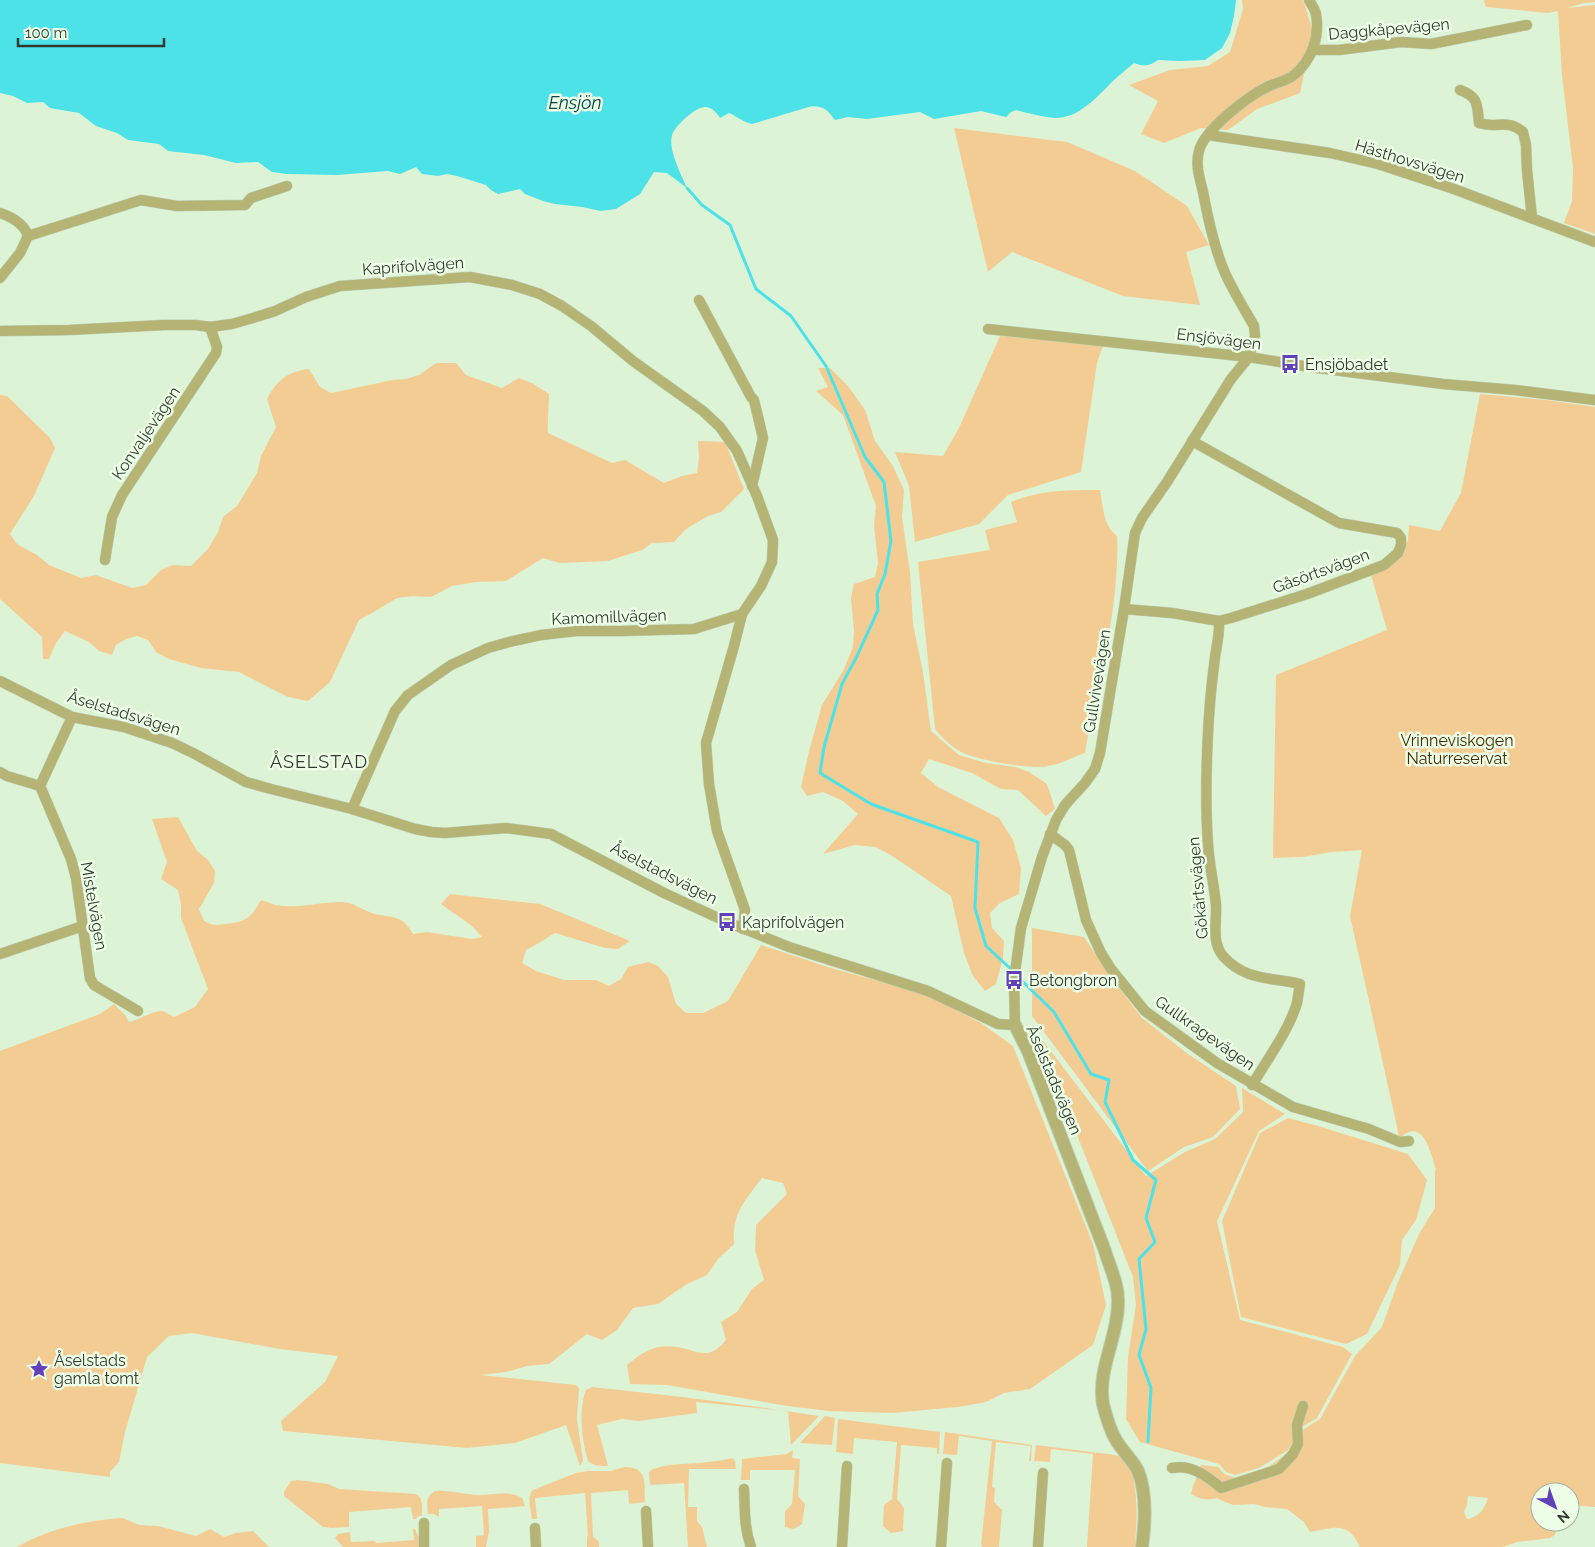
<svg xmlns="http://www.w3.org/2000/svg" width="1595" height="1547" viewBox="0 0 1595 1547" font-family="Raleway,sans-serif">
	<rect width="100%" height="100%" fill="#ddf3d5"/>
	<g fill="#f3cc94" fill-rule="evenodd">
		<polygon points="1242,0 1303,0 1313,31 1300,93 1257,109 1228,130 1201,128 1164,143 1141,134 1158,101 1129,85 1170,70 1208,66 1230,52 1243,9"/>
		<polygon points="1484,0 1595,0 1595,2 1584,3 1567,8 1595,5 1595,234 1564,223 1572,201 1573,168 1562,75 1558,11 1548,13 1486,7"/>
		<polygon points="954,128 1067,142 1135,171 1187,206 1209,245 1186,252 1200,305 1123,296 1012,252 988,272"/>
		<polygon points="1000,336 1103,346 1097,363 1081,472 1008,495 979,524 915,542 909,486 895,452 943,456 959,428"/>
		<path d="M436 363H456L466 375 502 388 519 378 532 383 549 394C549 408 547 420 548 433L612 463 625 460 664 483 682 476 697 473 699 458 698 441 725 442 744 489 721 512 708 516 686 529 674 542 652 543 642 550 608 561 559 563 543 558 506 581 476 582 452 586 431 597 412 596 397 598 372 613 359 620 330 682 308 701 288 697 239 672 201 668 169 659 156 652 148 640 137 636 126 639 116 645 112 655 99 651 89 642 65 631 56 643 49 659H43L42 637 0 599V395L7 396 50 438 55 448 34 496 10 534 17 544 37 555 49 565 81 578 96 575 132 588 146 585 161 570 173 565 191 566 208 549 218 532 223 517 237 506 257 473 261 456 276 427 267 399C277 380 287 372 309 369L320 387 331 393 393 380 406 379 419 375Z"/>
		<polygon points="818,368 830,368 848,386 865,410 875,441 893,466 904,490 902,517 910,572 913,624 923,672 931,731 959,755 986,763 1015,767 1029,772 1047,784 1055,809 1046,816 1018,790 1001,789 972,773 929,759 921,773 938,787 999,818 1013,840 1021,868 1019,894 1000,903 990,913 992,928 1004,941 1003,958 996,984 985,991 973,976 964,953 951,896 891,855 875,847 855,845 823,854 858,814 843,801 823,792 807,796 801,787 809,751 822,705 843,671 853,647 854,631 851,598 854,584 875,577 878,563 874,525 876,506 843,415 816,391 828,387"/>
		<path d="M1480 394 1546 400 1595 407V1507L1570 1505V1492H1540V1502H1534L1536 1511 1540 1512V1522H1558L1555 1535 1550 1538 1517 1542 1503 1547H1360C1348 1520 1333 1528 1310 1532L1304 1522 1287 1509 1264 1507 1254 1504 1233 1505 1216 1498C1207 1501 1200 1499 1191 1494 1193 1484 1198 1477 1198 1468L1202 1465 1218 1467 1224 1474 1236 1478 1261 1472 1289 1452 1304 1429 1320 1419 1355 1356 1382 1327 1398 1282 1419 1234 1435 1208V1170H1436C1432 1158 1426 1126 1409 1132 1405 1133 1401 1137 1399 1139L1396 1122 1350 916 1362 850 1331 852 1303 857 1273 858V857L1276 675 1387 630 1371 575 1401 556 1408 540 1409 525 1440 531 1461 493ZM1468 1496 1488 1498C1485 1509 1478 1518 1467 1519L1464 1512 1467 1505Z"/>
		<path d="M1100 490C1103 507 1103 525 1117 536 1118 550 1117 564 1116 578 1112 638 1095 694 1085 753 1073 757 1061 764 1048 766 1032 770 976 760 961 752 952 747 941 737 935 729L918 562 990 550 985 530 1017 522 1011 502C1040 490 1068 490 1100 490Z"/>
		<path d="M178 817 197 851 208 860 215 871 214 883 199 909 204 921C214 926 216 925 227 924 248 921 251 917 261 900 266 901 271 904 276 905 298 909 320 902 342 902 354 902 363 911 375 914 395 918 402 915 413 934L427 932 472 939 482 937 472 926 441 904 450 894 540 904 630 941 618 949 605 948 555 933 539 943 526 950 522 963 536 971 564 980H596L609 986 621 979 628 967 648 962 658 966 668 977 676 1004 686 1013H703L728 1001 761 945 834 969 920 992 981 1023 1013 1046 1093 1244 1106 1305 1093 1345 1030 1389 1004 1393 986 1402 958 1407 892 1413 829 1411 787 1406 667 1385 630 1384 627 1365C643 1352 655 1344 677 1347 689 1348 702 1358 715 1350 719 1348 723 1343 726 1340L721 1322 737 1312 752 1289 764 1280 755 1250 756 1225 787 1194 783 1183 762 1178C744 1202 732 1213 734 1244L718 1259 707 1275 687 1284 658 1304 633 1308 617 1330 602 1340 587 1334 549 1364 527 1366 506 1372 481 1375 576 1385 579 1388 577 1419 583 1460 580 1466 566 1425 515 1443 467 1448 283 1431 281 1421 325 1382 338 1356 280 1349 192 1333 169 1336 147 1357 125 1432 119 1462 110 1472V1477L0 1463V1051L100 1014 114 1004 125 1015 129 1022C140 1020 153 1010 162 1011 166 1012 171 1016 174 1017L195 1007 208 989 181 918V904L178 890 161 879 167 862 152 819Z"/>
		<polygon points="1032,928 1084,937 1112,979 1142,1018 1188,1054 1236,1086 1240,1109 1213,1137 1184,1147 1148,1171 1032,1016"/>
		<polygon points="1031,1025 1146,1176 1185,1152 1215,1139 1243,1112 1242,1088 1285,1114 1259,1131 1217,1221 1240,1320 1343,1347 1352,1354 1317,1418 1302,1427 1288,1450 1259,1468 1235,1475 1226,1472 1219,1464 1140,1442 1126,1419 1128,1357 1136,1305 1133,1277 1057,1084"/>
		<polygon points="1288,1118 1318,1126 1408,1154 1427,1180 1416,1220 1402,1240 1400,1265 1367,1334 1346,1344 1241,1317 1222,1221 1260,1133"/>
		<path d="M592 1387C668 1395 744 1404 819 1416L791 1445 788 1411 696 1402 697 1413 638 1421 622 1419 597 1425 608 1466C601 1466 593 1466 588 1461 582 1442 578 1409 586 1390Z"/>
		<polygon points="825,1416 835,1418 832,1445 800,1443"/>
		<polygon points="838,1419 940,1432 939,1454 937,1454 937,1448 901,1445 897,1499 904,1508 903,1531 891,1533 883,1526 884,1505 892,1499 897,1442 854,1438 853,1454 836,1452"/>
		<polygon points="945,1432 1032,1445 1031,1461 1029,1461 1031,1446 996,1442 992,1487 995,1488 994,1502 1002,1510 999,1547 983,1547 981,1545 992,1441 959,1436 957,1455 943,1454"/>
		<path d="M1036 1445 1115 1455C1143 1463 1136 1525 1135 1547H1087L1093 1454 1051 1449 1050 1462 1034 1461Z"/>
		<polygon points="793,1450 792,1458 800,1459 798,1496 805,1504 802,1524 794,1529 785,1527 785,1511 792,1504 795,1470 750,1470 750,1480 741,1480 742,1459 787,1454"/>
		<path d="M733 1458 735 1461 736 1469H689L688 1507H697V1521L702 1527 707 1547H688L684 1483 650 1485 649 1472C657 1463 696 1464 708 1462 717 1461 725 1460 733 1458Z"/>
		<path d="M624 1467C649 1467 644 1484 645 1502L629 1504 628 1490 591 1493 593 1537 599 1542V1547H587V1537L588 1536 585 1493 535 1498 537 1519H532C531 1509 526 1497 533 1490L576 1473 588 1471H611Z"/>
		<path d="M298 1480 328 1484 339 1489 416 1494C424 1499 422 1507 422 1516H418L416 1519H413L411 1507 349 1512V1527L332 1528 323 1527 284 1496V1492L291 1481Z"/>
		<path d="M435 1491C450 1490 464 1495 479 1495 492 1495 510 1490 522 1498L525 1506 488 1509 489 1531 486 1547H476V1536L484 1535 482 1506 439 1509V1517L434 1514H428C427 1505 425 1497 435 1491Z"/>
		<path d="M123 1518 139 1525 158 1526 196 1536 210 1529 224 1537 236 1533 253 1531 269 1547H17C48 1529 87 1520 123 1518Z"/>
		<polygon points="413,1529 415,1529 419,1538 419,1547 343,1547 335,1538 338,1534 350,1532 351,1542 375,1541 376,1543 414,1540"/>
	</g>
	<path fill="#4ce2e8" d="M0 0H1236L1234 16 1230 33 1222 48 1205 60 1179 61 1158 60C1150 66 1144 67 1134 63 1125 71 1115 78 1107 87 1093 101 1077 118 1055 118 1042 117 1028 113 1016 110L1011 112 1006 117 981 111 934 119 920 112 867 119 848 117 835 120C827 110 826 107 812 106L752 124C743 122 738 117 729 113L720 118C716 112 712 107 705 107 695 107 675 126 672 135 668 150 681 174 687 188L667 173 654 172 640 194 616 209 601 211 582 207 555 204 543 201 525 194 520 189 498 194 491 190 486 185 457 176 447 174 438 176 422 174 416 167 400 174 388 171 337 175 287 174 272 172 258 162 236 163 204 155 168 151 159 144 128 140 117 133 96 126 79 113 50 108 43 102 27 103 13 96 0 93Z"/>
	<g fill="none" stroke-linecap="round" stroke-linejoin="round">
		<g stroke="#4ce2e8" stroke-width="3">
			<polyline points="687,188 702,205 730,225 756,289 791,316 826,366 865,457 884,482 891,541 885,574 877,594 878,610 856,658 842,684 824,747 820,773 871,804 978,842 975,908 986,946 1013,971"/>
			<polyline points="1017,976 1054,1012 1091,1074 1109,1080 1105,1102 1133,1160 1156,1180 1146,1218 1155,1242 1139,1259 1146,1329 1139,1355 1151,1388 1148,1442"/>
		</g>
		<g stroke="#bbceb4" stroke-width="11">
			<g id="minor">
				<polyline points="1313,50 1339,50 1401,42 1431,44 1527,25"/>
				<path d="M1460 90C1479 97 1477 105 1479 123 1497 129 1507 118 1523 132L1526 145 1527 170 1532 218"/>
				<polyline points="1208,135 1330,153 1378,164 1454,189 1595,242"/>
				<path d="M0 213C12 217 24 224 28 236"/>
				<polyline points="0,278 20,253 28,236 141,200 177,206 245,205 251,198 287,186"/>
				<polyline points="699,300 751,397 754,400 763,438 752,486"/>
				<polyline points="988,329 1249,357 1310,367 1443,384 1515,390 1595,400"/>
				<polyline points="0,331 69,330 164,325 196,325 210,327 232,324 253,318 275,311 306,297 340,286 470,277 512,285 540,294 562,306 591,326 633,361 703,411 720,427 737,451 757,496 773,540 772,562 761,586 742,614 734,646 706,743 709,784 717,831 745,910 743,929"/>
				<polyline points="105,560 112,517 122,495 216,353 217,347 210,327"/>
				<polyline points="1124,609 1172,613 1219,621 1231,618 1307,594 1384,565 1398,553 1401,545 1401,538 1397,533 1339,523 1192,441"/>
				<path d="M1219 621C1220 636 1215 651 1214 666 1210 695 1208 727 1207 757 1206 786 1206 816 1208 844 1209 864 1214 884 1216 905 1217 921 1211 942 1223 956 1245 981 1271 977 1300 984 1299 990 1298 997 1297 1003 1290 1028 1266 1062 1252 1085"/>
				<path d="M0 681 72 717 124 727 172 743 193 753 246 782 271 789 352 809 415 829 431 832 445 833 506 828 551 834 664 893 727 922 789 947 928 991 998 1024 1015 1025 1014 980 1021 928 1042 857 1056 820 1065 805 1085 783 1095 769 1100 753 1124 609 1135 533 1142 518 1167 482 1231 379 1249 357 1255 336 1254 326C1244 308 1233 291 1225 273 1214 248 1208 219 1203 192 1200 179 1195 165 1199 151 1204 130 1247 97 1267 87 1275 83 1287 81 1294 75 1312 60 1320 37 1316 14 1315 9 1311 4 1309 0"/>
				<polyline points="0,772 7,776 40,786 72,717"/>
				<polyline points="40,786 71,859 76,878 90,978 94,985 138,1011"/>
				<polyline points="352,809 395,711 408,695 451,665 488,648 509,642 541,635 577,631 622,631 694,629 742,614"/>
				<polyline points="1050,834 1065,845 1069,850 1086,920 1101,953 1111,969 1145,1011 1217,1063 1293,1107 1369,1129 1400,1142 1409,1141"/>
				<polyline points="0,954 83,926"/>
				<path d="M1172 1468C1191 1464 1207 1476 1221 1488L1279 1469 1293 1454 1298 1444 1297 1425 1303 1406"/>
				<path d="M744 1489C745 1509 744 1528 751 1547"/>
				<polyline points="646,1511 648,1547"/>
				<polyline points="535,1528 536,1547"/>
				<polyline points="424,1547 424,1523"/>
				<polyline points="842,1547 847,1466"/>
				<polyline points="941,1547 947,1463"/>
				<polyline points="1038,1547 1043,1473"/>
			</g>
		</g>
		<g stroke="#bbceb4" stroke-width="14">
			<path id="tertiary" d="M1015 1025 1028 1051 1105 1251C1110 1268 1119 1285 1118 1303 1118 1337 1097 1370 1103 1404 1106 1416 1110 1430 1116 1440 1122 1451 1133 1460 1138 1471 1147 1493 1145 1525 1142 1547"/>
		</g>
		<use href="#minor" stroke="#b5b475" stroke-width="10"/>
		<use href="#tertiary" stroke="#b5b475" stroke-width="12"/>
	</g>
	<defs>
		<g id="bus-bare" transform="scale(1.5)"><path d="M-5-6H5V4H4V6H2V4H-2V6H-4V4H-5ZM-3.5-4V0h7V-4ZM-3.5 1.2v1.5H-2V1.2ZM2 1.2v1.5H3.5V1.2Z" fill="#6141ba" stroke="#edffe7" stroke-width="2.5" paint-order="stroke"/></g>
		<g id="sight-bare" transform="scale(1.5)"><path d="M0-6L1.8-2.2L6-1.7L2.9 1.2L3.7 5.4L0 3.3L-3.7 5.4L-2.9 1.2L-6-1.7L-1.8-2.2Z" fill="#6141ba" stroke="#edffe7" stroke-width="2.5" paint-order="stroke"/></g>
	</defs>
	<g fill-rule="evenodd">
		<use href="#bus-bare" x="1290" y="364"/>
		<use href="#bus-bare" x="727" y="922"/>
		<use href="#bus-bare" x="1014" y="980"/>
		<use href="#sight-bare" x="39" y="1369"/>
	</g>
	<g text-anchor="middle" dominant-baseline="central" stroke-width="5" stroke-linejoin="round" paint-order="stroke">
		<g font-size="16" fill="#323a2f" stroke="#edffe7">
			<text transform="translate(1389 29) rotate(-5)">Daggkåpevägen</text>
			<text transform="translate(1410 161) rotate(17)">Hästhovsvägen</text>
			<text transform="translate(413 266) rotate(-4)">Kaprifolvägen</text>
			<text transform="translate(1219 339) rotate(7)">Ensjövägen</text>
			<text transform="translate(146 433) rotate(-56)">Konvaljevägen</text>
			<text transform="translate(1321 571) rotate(-20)">Gåsörtsvägen</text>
			<text transform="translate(609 617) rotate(-2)">Kamomillvägen</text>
			<text transform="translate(1097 681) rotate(-81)">Gullvivevägen</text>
			<text transform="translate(124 713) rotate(17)">Åselstadsvägen</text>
			<text transform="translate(664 873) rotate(27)">Åselstadsvägen</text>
			<text transform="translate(1198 888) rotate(-95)">Gökärtsvägen</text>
			<text transform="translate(94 906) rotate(80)">Mistelvägen</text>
			<text transform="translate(1205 1033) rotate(35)">Gullkragevägen</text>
			<text transform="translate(1054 1080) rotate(67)">Åselstadsvägen</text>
		</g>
		<g font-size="16" fill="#323a2f" stroke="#edffe7" text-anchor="start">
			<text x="1305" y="364">Ensjöbadet</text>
			<text x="742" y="922">Kaprifolvägen</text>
			<text x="1029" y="980">Betongbron</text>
			<text x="54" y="1360">Åselstads<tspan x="54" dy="18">gamla tomt</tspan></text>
		</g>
		<g font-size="16" fill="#422c04" stroke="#edffe7">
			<text x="1457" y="740">Vrinneviskogen<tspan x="1457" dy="18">Naturreservat</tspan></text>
		</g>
		<g font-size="18" font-style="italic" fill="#004749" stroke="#edffe7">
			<text x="575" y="102">Ensjön</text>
		</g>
		<g font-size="18" letter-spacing="1" fill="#323a2f" stroke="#edffe7">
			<text x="319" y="761">ÅSELSTAD</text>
		</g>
	</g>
	<g transform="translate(1555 1507) rotate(139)"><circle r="24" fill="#edffe7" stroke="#a2b09d"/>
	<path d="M0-4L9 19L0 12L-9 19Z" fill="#6141ba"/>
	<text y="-8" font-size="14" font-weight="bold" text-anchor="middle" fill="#323a2f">N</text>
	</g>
	<path d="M18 38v8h146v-8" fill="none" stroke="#323a2f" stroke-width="2.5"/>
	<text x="25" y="38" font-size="15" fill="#323a2f" stroke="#edffe7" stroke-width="4" paint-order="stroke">100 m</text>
</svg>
